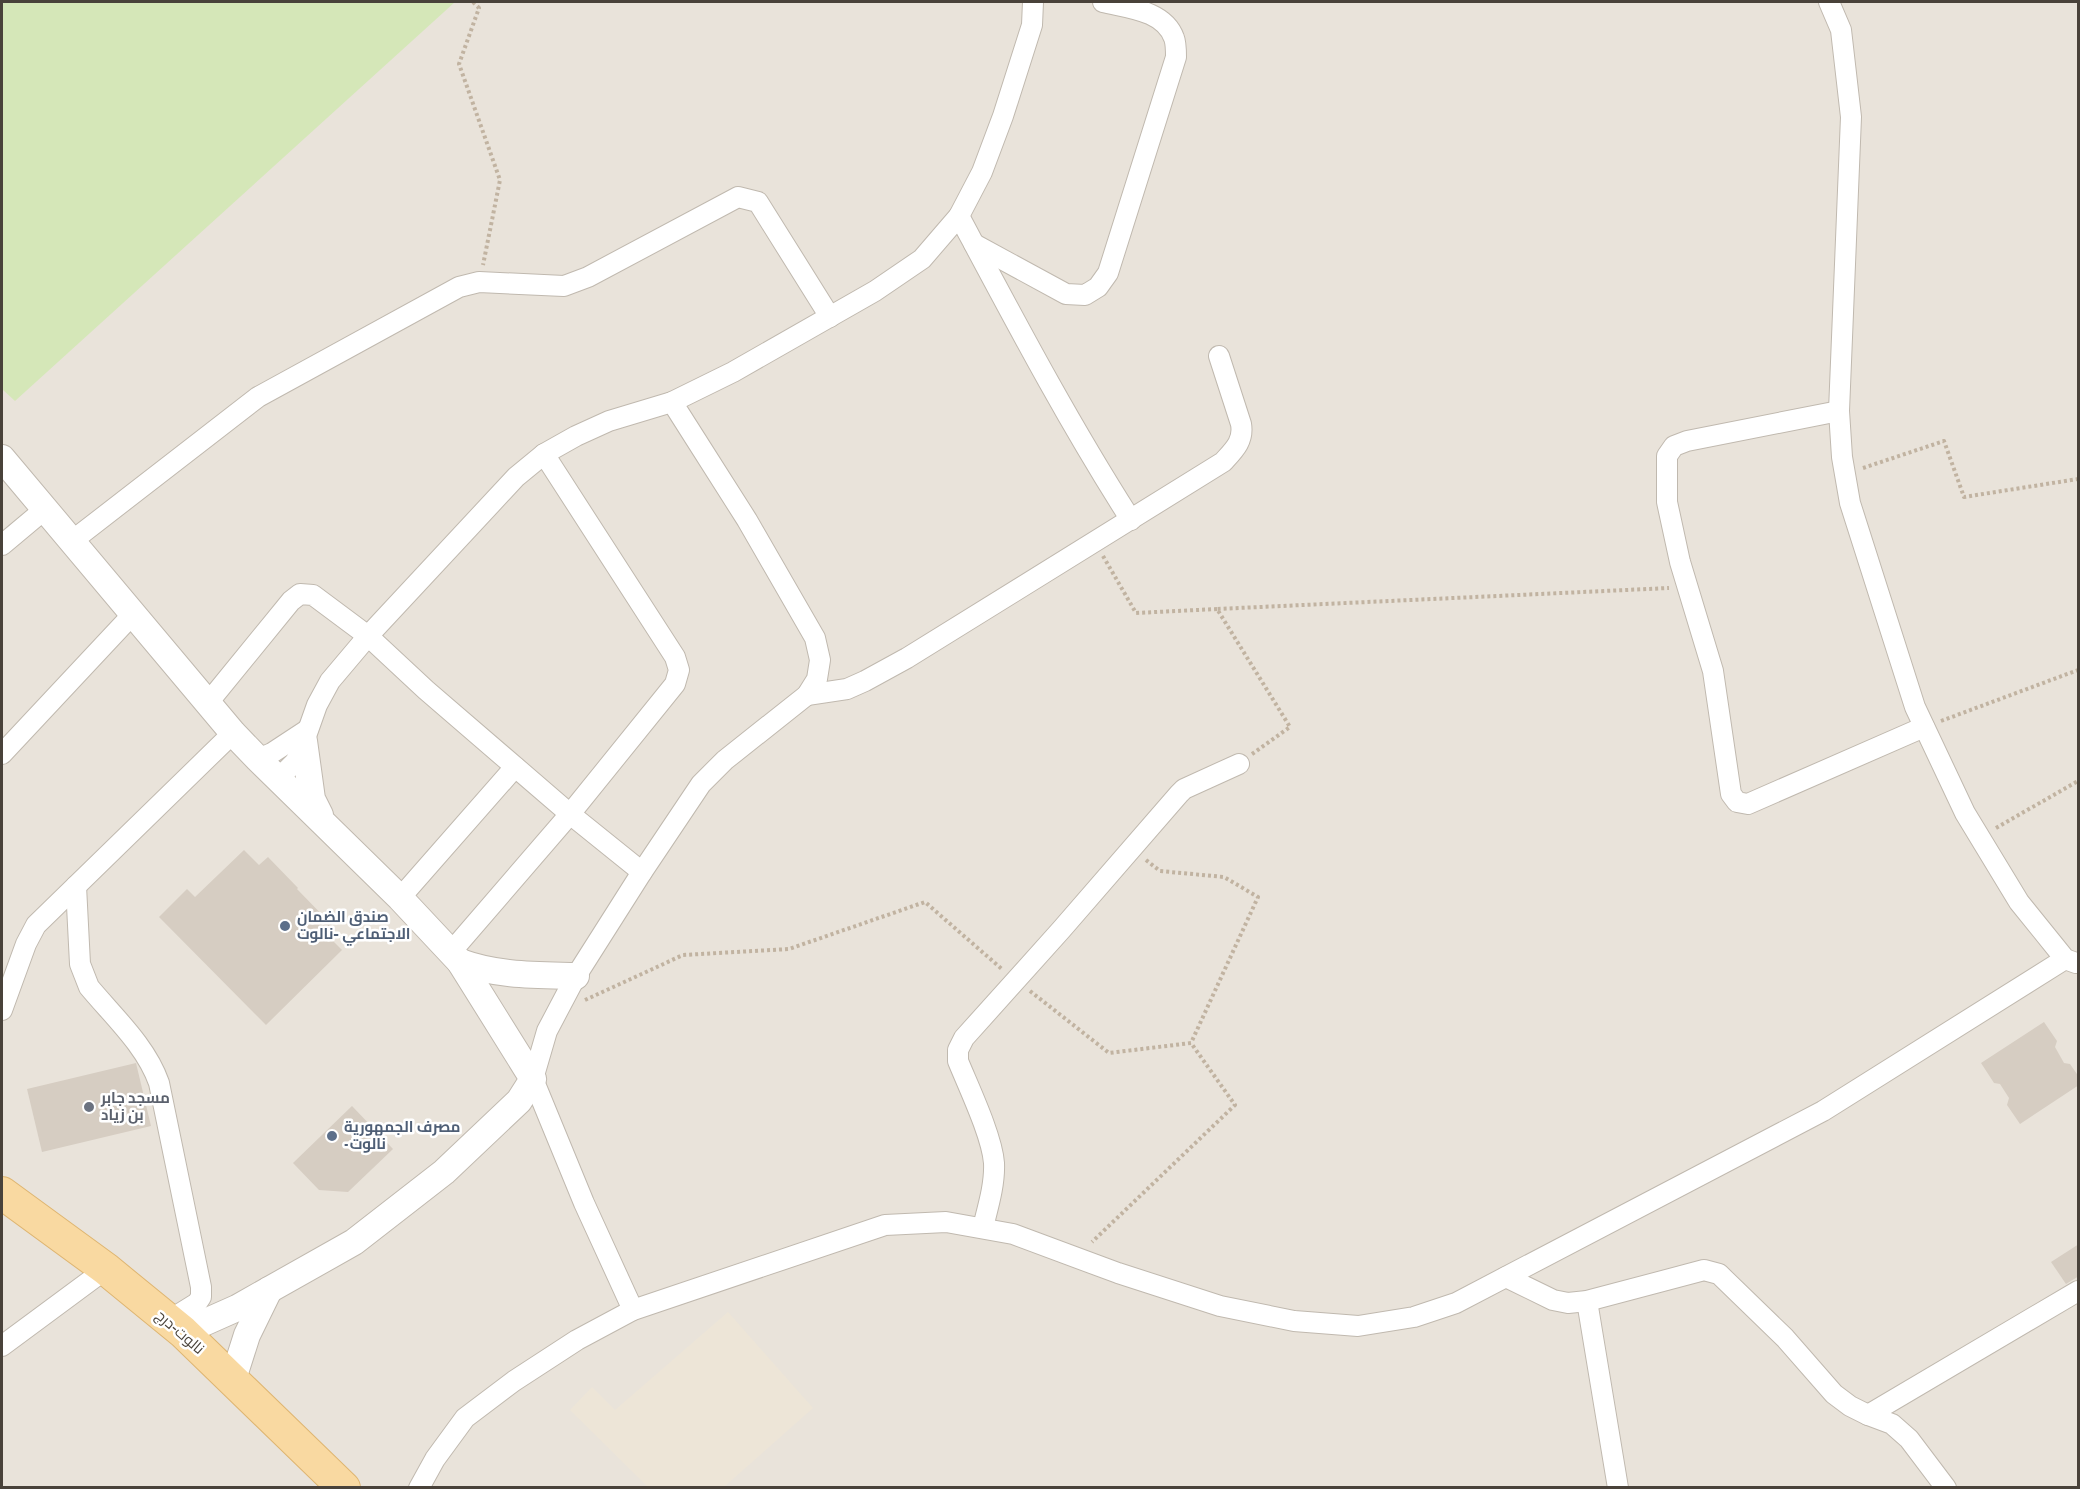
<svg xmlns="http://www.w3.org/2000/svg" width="2080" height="1489" viewBox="0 0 2080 1489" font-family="Signika,Cairo,sans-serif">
	<rect width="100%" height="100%" fill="#f5f2ec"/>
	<rect fill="#e9e3da" x="2" y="2" width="2076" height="1485"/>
	<polygon fill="#ede5d7" points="728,1312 813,1408 724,1487 648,1487 570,1410 592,1387 615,1410"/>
	<polygon fill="#d5e7b8" points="2,2 455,2 15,401 2,389"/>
	<g fill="#d6cdc2">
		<polygon points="244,850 259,865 268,857 298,888 297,889 332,925 325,933 342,950 266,1025 159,917 187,889 195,897"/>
		<polygon points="2044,1022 2057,1041 2055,1047 2064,1063 2070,1064 2079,1077 2079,1085 2020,1124 2007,1105 2009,1098 2000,1084 1994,1083 1981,1063"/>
		<polygon points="136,1063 151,1126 42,1152 27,1089"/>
		<polygon points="352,1106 393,1149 348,1192 319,1190 293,1163"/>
		<polygon points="2079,1244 2079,1276 2066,1284 2051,1262"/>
	</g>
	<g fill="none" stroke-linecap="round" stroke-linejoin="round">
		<g stroke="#c0b9af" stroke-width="22">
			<g id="minor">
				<polyline points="1829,2 1841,30 1851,117 1839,411 1842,457 1850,503 1915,707 1965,813 2019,902 2065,959 2076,963"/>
				<path d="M959 216C1014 319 1068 422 1131 520"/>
				<path d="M974 244 1066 294 1085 295 1098 287 1108 273 1176 57C1176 51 1176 43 1174 38 1164 10 1127 8 1103 2"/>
				<polyline points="1839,411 1687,441 1674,446 1667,456 1667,502 1680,562 1713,671 1731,794 1737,802 1748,804 1924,727"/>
				<polyline points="72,541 258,397 459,287 479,282 564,286 588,277 738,197 758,202 830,317"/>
				<polyline points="2,545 45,509"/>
				<path d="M807 695 847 689 865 681 907 658 1223 462C1234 450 1244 441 1241 424L1219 356"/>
				<polyline points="207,704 291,601 300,594 313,595 368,636 426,690 570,814 642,872"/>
				<polyline points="2,754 133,614"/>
				<polyline points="258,759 272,753 307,730"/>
				<polyline points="278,779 295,762 300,753 317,705 330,681 368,636 516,477 544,454 576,436 609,421 672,402 733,372 875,291 922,259 959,216 982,172 1003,116 1032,25 1033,2"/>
				<path d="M76 886 80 964 89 987C114 1017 146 1046 159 1083L201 1287V1297L197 1303 168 1321"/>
				<polyline points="400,898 515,767"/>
				<polyline points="451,952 570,814 675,684 679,670 675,657 544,454"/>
				<polyline points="2,1010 26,944 36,925 233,733"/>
				<path d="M983 1227C988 1207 995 1184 994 1163 992 1136 969 1088 958 1061V1050L964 1038 1061 930 1179 794 1184 789 1239 764"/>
				<polyline points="1506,1277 1553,1300 1568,1303 1587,1301 1704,1270 1719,1274 1785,1338 1834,1394 1850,1406 1868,1415 1892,1424 1909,1439 1946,1488"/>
				<polyline points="1587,1301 1618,1488"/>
				<polyline points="633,1310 584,1203 533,1079 547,1031 576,976 642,872 701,784 725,760 807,695 817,679 820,660 815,638 747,520 672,402"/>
				<polyline points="2,1346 106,1269"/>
				<polyline points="1868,1415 2078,1291"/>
				<polyline points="419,1488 435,1459 465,1418 514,1381 577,1340 633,1310 885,1225 946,1222 1013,1234 1118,1273 1220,1306 1294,1321 1358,1326 1414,1317 1456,1303 1823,1111 2065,959"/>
			</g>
		</g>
		<g stroke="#c0b9af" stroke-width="28">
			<g id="tertiary">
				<polyline points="2,458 233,733 258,759 400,898 460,962 533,1079 519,1101 444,1172 354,1242 237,1308 183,1332"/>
				<polyline points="304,741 312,799 320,815"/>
				<path d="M460 962C498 976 536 975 576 976"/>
				<polyline points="233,1379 247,1335 269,1290"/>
			</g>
		</g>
		<g stroke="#deb571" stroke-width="34">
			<polyline id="primary" points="2,1193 106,1269 183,1332 344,1488"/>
		</g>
		<g stroke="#c1b3a1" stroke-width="4" stroke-dasharray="3 3" stroke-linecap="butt">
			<polyline points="473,2 479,8 459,64 500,180 483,265"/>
			<polyline points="1863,468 1944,441 1964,497 2078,479"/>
			<polyline points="1103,556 1136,613 1217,609"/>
			<polyline points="1941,721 2078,670"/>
			<polyline points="1252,754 1290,727 1217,609 1669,588"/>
			<polyline points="1996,828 2078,781"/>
			<polyline points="1146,860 1160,871 1224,877 1258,897 1191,1043"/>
			<polyline points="1030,991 1109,1053 1191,1043 1235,1105 1092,1242"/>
			<polyline points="585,1000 683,955 789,949 925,902 1003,970"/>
		</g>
		<use href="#minor" stroke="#fff" stroke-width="20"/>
		<use href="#tertiary" stroke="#fff" stroke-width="26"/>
		<use href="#primary" stroke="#f9d9a1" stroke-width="32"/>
	</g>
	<g fill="#5c6f8a" stroke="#fff" stroke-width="2">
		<circle cx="285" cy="926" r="6"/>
		<circle cx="332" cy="1136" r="6"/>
	</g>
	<circle fill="#6b7280" stroke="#fff" stroke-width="2" cx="89" cy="1107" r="6"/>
	<g text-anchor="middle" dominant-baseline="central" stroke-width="5" stroke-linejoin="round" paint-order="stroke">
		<g font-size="15" font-weight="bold" fill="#4e5e75" stroke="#fff" text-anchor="start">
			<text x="297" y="917">صندق الضمان<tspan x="297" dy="17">الاجتماعي -نالوت</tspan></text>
			<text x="344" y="1127">مصرف الجمهورية<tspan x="344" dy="17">-نالوت</tspan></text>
		</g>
		<g font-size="15" font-weight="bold" fill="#5b616d" stroke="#fff" text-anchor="start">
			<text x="101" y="1098">مسجد جابر<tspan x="101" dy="17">بن زياد</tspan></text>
		</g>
		<g font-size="15" fill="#49423a" stroke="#fff">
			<text transform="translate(180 1332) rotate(41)">نالوت-درج</text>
		</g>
	</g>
	<rect width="2080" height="1489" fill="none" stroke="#49423a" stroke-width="6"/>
</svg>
